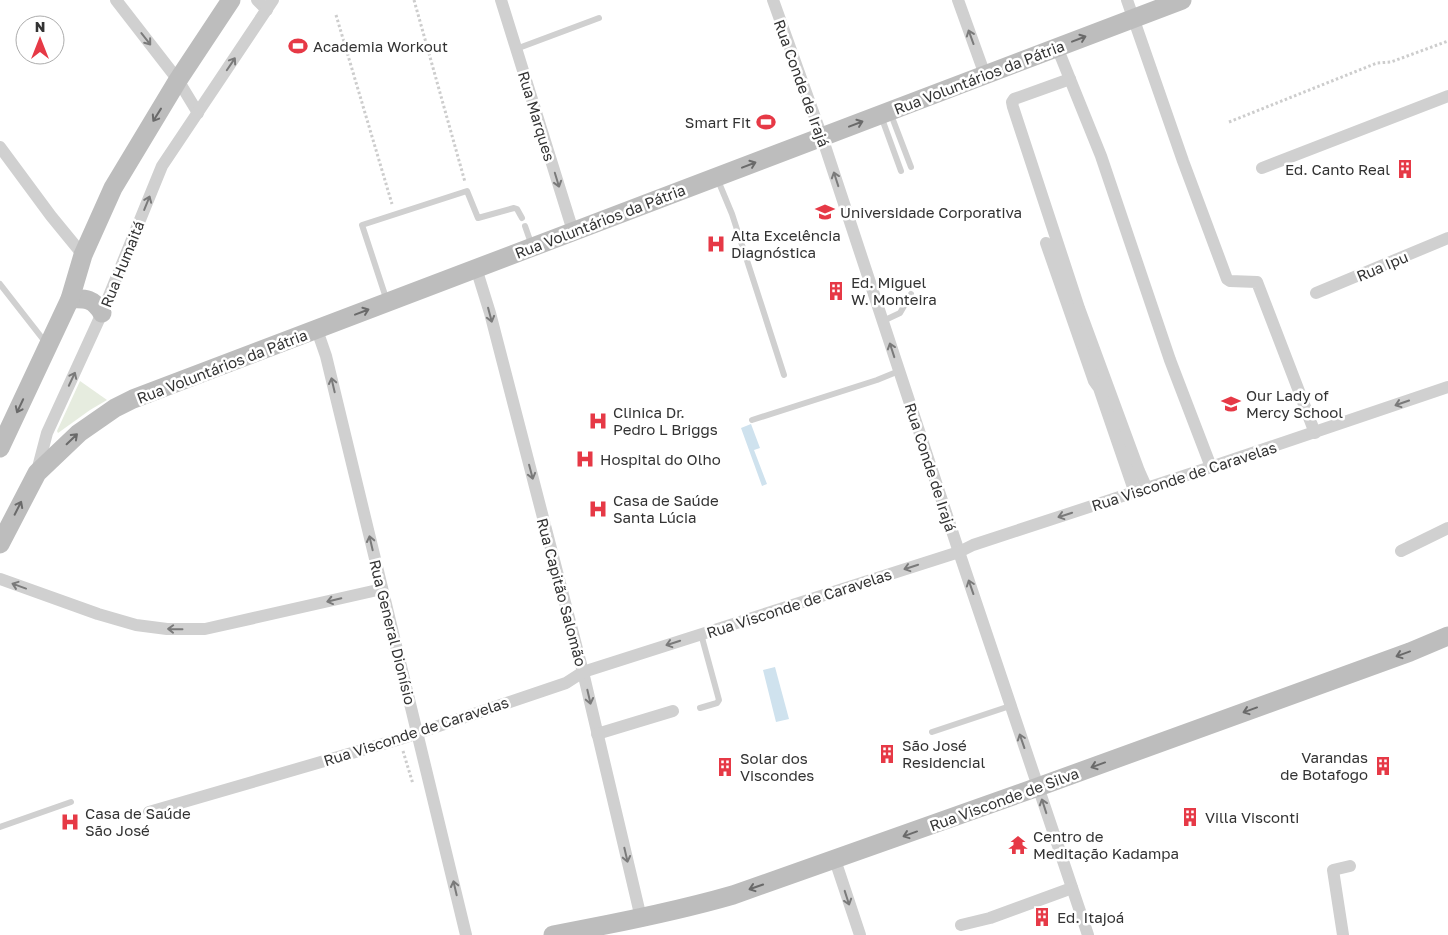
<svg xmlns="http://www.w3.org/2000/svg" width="1448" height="935" viewBox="0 0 1448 935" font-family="'Golos Text',sans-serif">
	<rect width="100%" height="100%" fill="#fff"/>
	<polygon fill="#e6ecdf" points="80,381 107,400 90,410 58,433 57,431"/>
	<g fill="#cfe2ee">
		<polygon points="751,424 760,448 754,450 767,484 762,486 741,428"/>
		<polygon points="775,667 789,719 776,722 763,670"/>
	</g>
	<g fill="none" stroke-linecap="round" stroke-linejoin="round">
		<g stroke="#cdcdcd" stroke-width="3" stroke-dasharray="2.5 2.5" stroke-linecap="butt">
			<polyline points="414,0 465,182"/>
			<polyline points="336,15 392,204"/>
			<polyline points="1229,122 1377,63 1391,62 1448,41"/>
			<polyline points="403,751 413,784"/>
		</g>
		<g stroke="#d0d0d0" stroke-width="6">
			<polyline points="516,49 599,18"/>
			<polyline points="890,112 911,167"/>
			<polyline points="881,116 901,171"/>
			<polyline points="717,178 732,214 784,375"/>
			<polyline points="525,226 532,246"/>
			<polyline points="0,284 46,343"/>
			<polyline points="387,301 362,225 467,191 478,218 514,208 517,209 522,218"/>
			<polyline points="883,321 900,313 911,294"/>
			<polyline points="752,420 877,380 899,371"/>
			<polyline points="700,708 717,703 719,700 701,634"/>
			<polyline points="932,732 1010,706"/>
			<polyline points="0,827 71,802"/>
		</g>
		<g stroke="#d0d0d0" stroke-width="12">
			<polyline points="116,0 178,80 198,113"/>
			<polyline points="257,0 267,10"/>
			<polyline points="501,0 573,231"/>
			<polyline points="773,0 822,137 959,552 1088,935"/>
			<polyline points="958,0 985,75"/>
			<polyline points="1127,0 1183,161 1227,279 1230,281 1257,282 1315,433"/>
			<polyline points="1057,47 1101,156 1170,360 1211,467"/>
			<polyline points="1070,79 1014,99 1012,102 1013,107 1079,308 1139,471 1147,489"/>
			<polyline points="0,147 51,216 83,255"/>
			<polyline points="1262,168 1448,96"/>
			<polyline points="1046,243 1094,381 1099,388 1135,493"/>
			<polyline points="476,268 490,313 583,672 641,918"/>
			<polyline points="1316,293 1448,238"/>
			<polyline points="317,330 326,356 466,935"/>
			<polyline points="37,471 47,433 102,313 162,166 273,0"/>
			<polyline points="1401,551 1448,528"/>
			<polyline points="0,579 98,614 136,625 167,629 205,629 382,589"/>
			<polyline points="597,734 673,711"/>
			<polyline points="149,812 400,739 566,683 583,672 959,552 973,545 1211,467 1448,387"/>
			<polyline points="835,860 860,935"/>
			<polyline points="961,925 990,918 1072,888"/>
			<polyline points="1343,935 1333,870 1350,866"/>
		</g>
		<g stroke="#bdbdbd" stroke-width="19">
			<path d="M70 299C86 298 94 299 102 313"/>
			<polyline points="0,448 70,299 83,255 113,188 178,80 231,0"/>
			<polyline points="0,544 37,473 79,433 115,408 133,399 1182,0"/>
			<path d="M553 935C613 924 674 912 733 895L1038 787 1410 652 1448 636"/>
		</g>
	</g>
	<defs><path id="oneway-shaft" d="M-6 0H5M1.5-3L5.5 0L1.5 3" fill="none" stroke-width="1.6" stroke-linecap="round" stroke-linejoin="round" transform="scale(1.25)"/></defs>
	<g stroke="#7a7a7a">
		<use href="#oneway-shaft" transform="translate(971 37) rotate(-110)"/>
		<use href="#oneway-shaft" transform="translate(146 39) rotate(52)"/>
		<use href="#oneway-shaft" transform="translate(231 64) rotate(-56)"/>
		<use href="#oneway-shaft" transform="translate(836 179) rotate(-108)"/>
		<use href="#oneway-shaft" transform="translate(557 180) rotate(73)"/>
		<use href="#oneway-shaft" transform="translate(147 203) rotate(-68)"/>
		<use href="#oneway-shaft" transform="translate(490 315) rotate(75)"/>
		<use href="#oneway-shaft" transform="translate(892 350) rotate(-108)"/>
		<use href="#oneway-shaft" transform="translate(72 379) rotate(-65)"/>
		<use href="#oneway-shaft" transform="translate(333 385) rotate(-103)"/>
		<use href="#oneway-shaft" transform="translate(1402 403) rotate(161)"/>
		<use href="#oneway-shaft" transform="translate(531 472) rotate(75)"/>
		<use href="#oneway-shaft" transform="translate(1065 515) rotate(162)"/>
		<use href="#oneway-shaft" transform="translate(371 543) rotate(-103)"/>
		<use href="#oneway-shaft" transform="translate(911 567) rotate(162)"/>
		<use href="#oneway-shaft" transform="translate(19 586) rotate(-160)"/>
		<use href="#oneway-shaft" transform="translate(971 587) rotate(-109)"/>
		<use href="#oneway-shaft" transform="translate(334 600) rotate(167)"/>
		<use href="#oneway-shaft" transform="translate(175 629) rotate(-179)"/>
		<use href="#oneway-shaft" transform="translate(673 643) rotate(162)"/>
		<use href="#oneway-shaft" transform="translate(589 697) rotate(77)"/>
		<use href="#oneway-shaft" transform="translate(1022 741) rotate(-109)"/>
		<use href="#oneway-shaft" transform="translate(1044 806) rotate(-108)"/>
		<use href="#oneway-shaft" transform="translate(626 855) rotate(77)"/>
		<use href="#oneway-shaft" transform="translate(455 888) rotate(-103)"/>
		<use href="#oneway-shaft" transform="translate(847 898) rotate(72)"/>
	</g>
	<g stroke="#6a6a6a">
		<use href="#oneway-shaft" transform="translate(1079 39) rotate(-21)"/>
		<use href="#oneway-shaft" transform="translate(157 115) rotate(122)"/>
		<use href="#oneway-shaft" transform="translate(856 124) rotate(-21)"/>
		<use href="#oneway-shaft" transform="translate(749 165) rotate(-21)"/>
		<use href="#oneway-shaft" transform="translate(362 312) rotate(-21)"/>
		<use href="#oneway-shaft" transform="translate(20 406) rotate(115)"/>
		<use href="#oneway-shaft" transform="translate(72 439) rotate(-44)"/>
		<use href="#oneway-shaft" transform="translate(18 508) rotate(-63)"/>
		<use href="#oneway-shaft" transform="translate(1403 654) rotate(160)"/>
		<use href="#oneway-shaft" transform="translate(1250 710) rotate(160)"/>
		<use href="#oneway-shaft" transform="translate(1098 765) rotate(160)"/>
		<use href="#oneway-shaft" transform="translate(910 834) rotate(160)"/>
		<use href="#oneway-shaft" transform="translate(756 887) rotate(161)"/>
	</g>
	<defs>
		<g id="stadium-bare" transform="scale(1.5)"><path d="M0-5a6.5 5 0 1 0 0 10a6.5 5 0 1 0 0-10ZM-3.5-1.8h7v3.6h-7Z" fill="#e63946" stroke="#fff" stroke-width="2.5" paint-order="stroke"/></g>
		<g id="building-bare" transform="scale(1.5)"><path d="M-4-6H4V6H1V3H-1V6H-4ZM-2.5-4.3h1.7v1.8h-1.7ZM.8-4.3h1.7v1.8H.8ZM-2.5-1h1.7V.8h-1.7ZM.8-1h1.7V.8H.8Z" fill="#e63946" stroke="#fff" stroke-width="2.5" paint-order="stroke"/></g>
		<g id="school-bare" transform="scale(1.5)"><path d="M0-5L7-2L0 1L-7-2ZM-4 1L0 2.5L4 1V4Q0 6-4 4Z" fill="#e63946" stroke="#fff" stroke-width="2.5" paint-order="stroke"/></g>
		<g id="hospital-bare" transform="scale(1.5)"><path d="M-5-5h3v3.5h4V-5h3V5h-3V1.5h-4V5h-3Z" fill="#e63946" stroke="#fff" stroke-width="2.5" paint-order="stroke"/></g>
		<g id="temple-bare" transform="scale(1.5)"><path d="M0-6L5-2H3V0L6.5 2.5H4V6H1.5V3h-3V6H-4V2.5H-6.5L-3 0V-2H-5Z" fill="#e63946" stroke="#fff" stroke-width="2.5" paint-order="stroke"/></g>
	</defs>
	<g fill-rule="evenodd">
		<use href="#stadium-bare" x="298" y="46"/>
		<use href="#stadium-bare" x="766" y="122"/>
		<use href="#building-bare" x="1405" y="169"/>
		<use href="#school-bare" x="825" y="212"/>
		<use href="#hospital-bare" x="716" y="244"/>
		<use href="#building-bare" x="836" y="291"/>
		<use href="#school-bare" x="1231" y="404"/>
		<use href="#hospital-bare" x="598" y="421"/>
		<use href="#hospital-bare" x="585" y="459"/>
		<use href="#hospital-bare" x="598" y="509"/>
		<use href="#building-bare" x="887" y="754"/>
		<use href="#building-bare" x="1383" y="766"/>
		<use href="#building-bare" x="725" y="767"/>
		<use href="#building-bare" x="1190" y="817"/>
		<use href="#hospital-bare" x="70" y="822"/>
		<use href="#temple-bare" x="1018" y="845"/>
		<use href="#building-bare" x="1042" y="917"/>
	</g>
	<g text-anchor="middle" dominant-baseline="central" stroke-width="5" stroke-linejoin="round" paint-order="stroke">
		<g font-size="15" fill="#333" stroke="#fff" text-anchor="start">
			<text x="313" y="46">Academia Workout</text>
			<text x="751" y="122" text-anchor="end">Smart Fit</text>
			<text x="1390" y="169" text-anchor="end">Ed. Canto Real</text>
			<text x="840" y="212">Universidade Corporativa</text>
			<text x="731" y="235">Alta Excelência<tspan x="731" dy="17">Diagnóstica</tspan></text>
			<text x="851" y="282">Ed. Miguel<tspan x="851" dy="17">W. Monteira</tspan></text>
			<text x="1246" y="395">Our Lady of<tspan x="1246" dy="17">Mercy School</tspan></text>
			<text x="613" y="412">Clinica Dr.<tspan x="613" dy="17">Pedro L Briggs</tspan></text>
			<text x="600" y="459">Hospital do Olho</text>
			<text x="613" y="500">Casa de Saúde<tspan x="613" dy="17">Santa Lúcia</tspan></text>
			<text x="902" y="745">São José<tspan x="902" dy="17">Residencial</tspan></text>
			<text x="1368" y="757" text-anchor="end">Varandas<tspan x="1368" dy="17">de Botafogo</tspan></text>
			<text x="740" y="758">Solar dos<tspan x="740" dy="17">Viscondes</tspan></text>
			<text x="85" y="813">Casa de Saúde<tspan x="85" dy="17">São José</tspan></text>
			<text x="1205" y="817">Villa Visconti</text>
			<text x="1033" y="836">Centro de<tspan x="1033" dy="17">Meditação Kadampa</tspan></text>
			<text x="1057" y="917">Ed. Itajoá</text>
		</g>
		<g font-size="15" fill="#333" stroke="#fff">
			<text transform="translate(979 77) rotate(-21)">Rua Voluntários da Pátria</text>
			<text transform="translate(802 83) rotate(70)">Rua Conde de Irajá</text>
			<text transform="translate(537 116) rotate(73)">Rua Marques</text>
			<text transform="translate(600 221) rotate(-21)">Rua Voluntários da Pátria</text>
			<text transform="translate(122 264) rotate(-68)">Rua Humaitá</text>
			<text transform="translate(1382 266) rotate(-23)">Rua Ipu</text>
			<text transform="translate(222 366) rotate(-21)">Rua Voluntários da Pátria</text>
			<text transform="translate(931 467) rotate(72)">Rua Conde de Irajá</text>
			<text transform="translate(1184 476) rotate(-18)">Rua Visconde de Caravelas</text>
			<text transform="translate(562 592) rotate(75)">Rua Capitão Salomão</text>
			<text transform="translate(799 603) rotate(-18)">Rua Visconde de Caravelas</text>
			<text transform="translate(393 632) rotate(76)">Rua General Dionísio</text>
			<text transform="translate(416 731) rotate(-18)">Rua Visconde de Caravelas</text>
			<text transform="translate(1004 799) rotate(-20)">Rua Visconde de Silva</text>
		</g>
	</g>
	<g transform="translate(40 40)"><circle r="24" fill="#ffffff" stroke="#adadad"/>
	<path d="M0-4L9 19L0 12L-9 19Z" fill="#e63946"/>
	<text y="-8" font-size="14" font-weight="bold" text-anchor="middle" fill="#333333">N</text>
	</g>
</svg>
